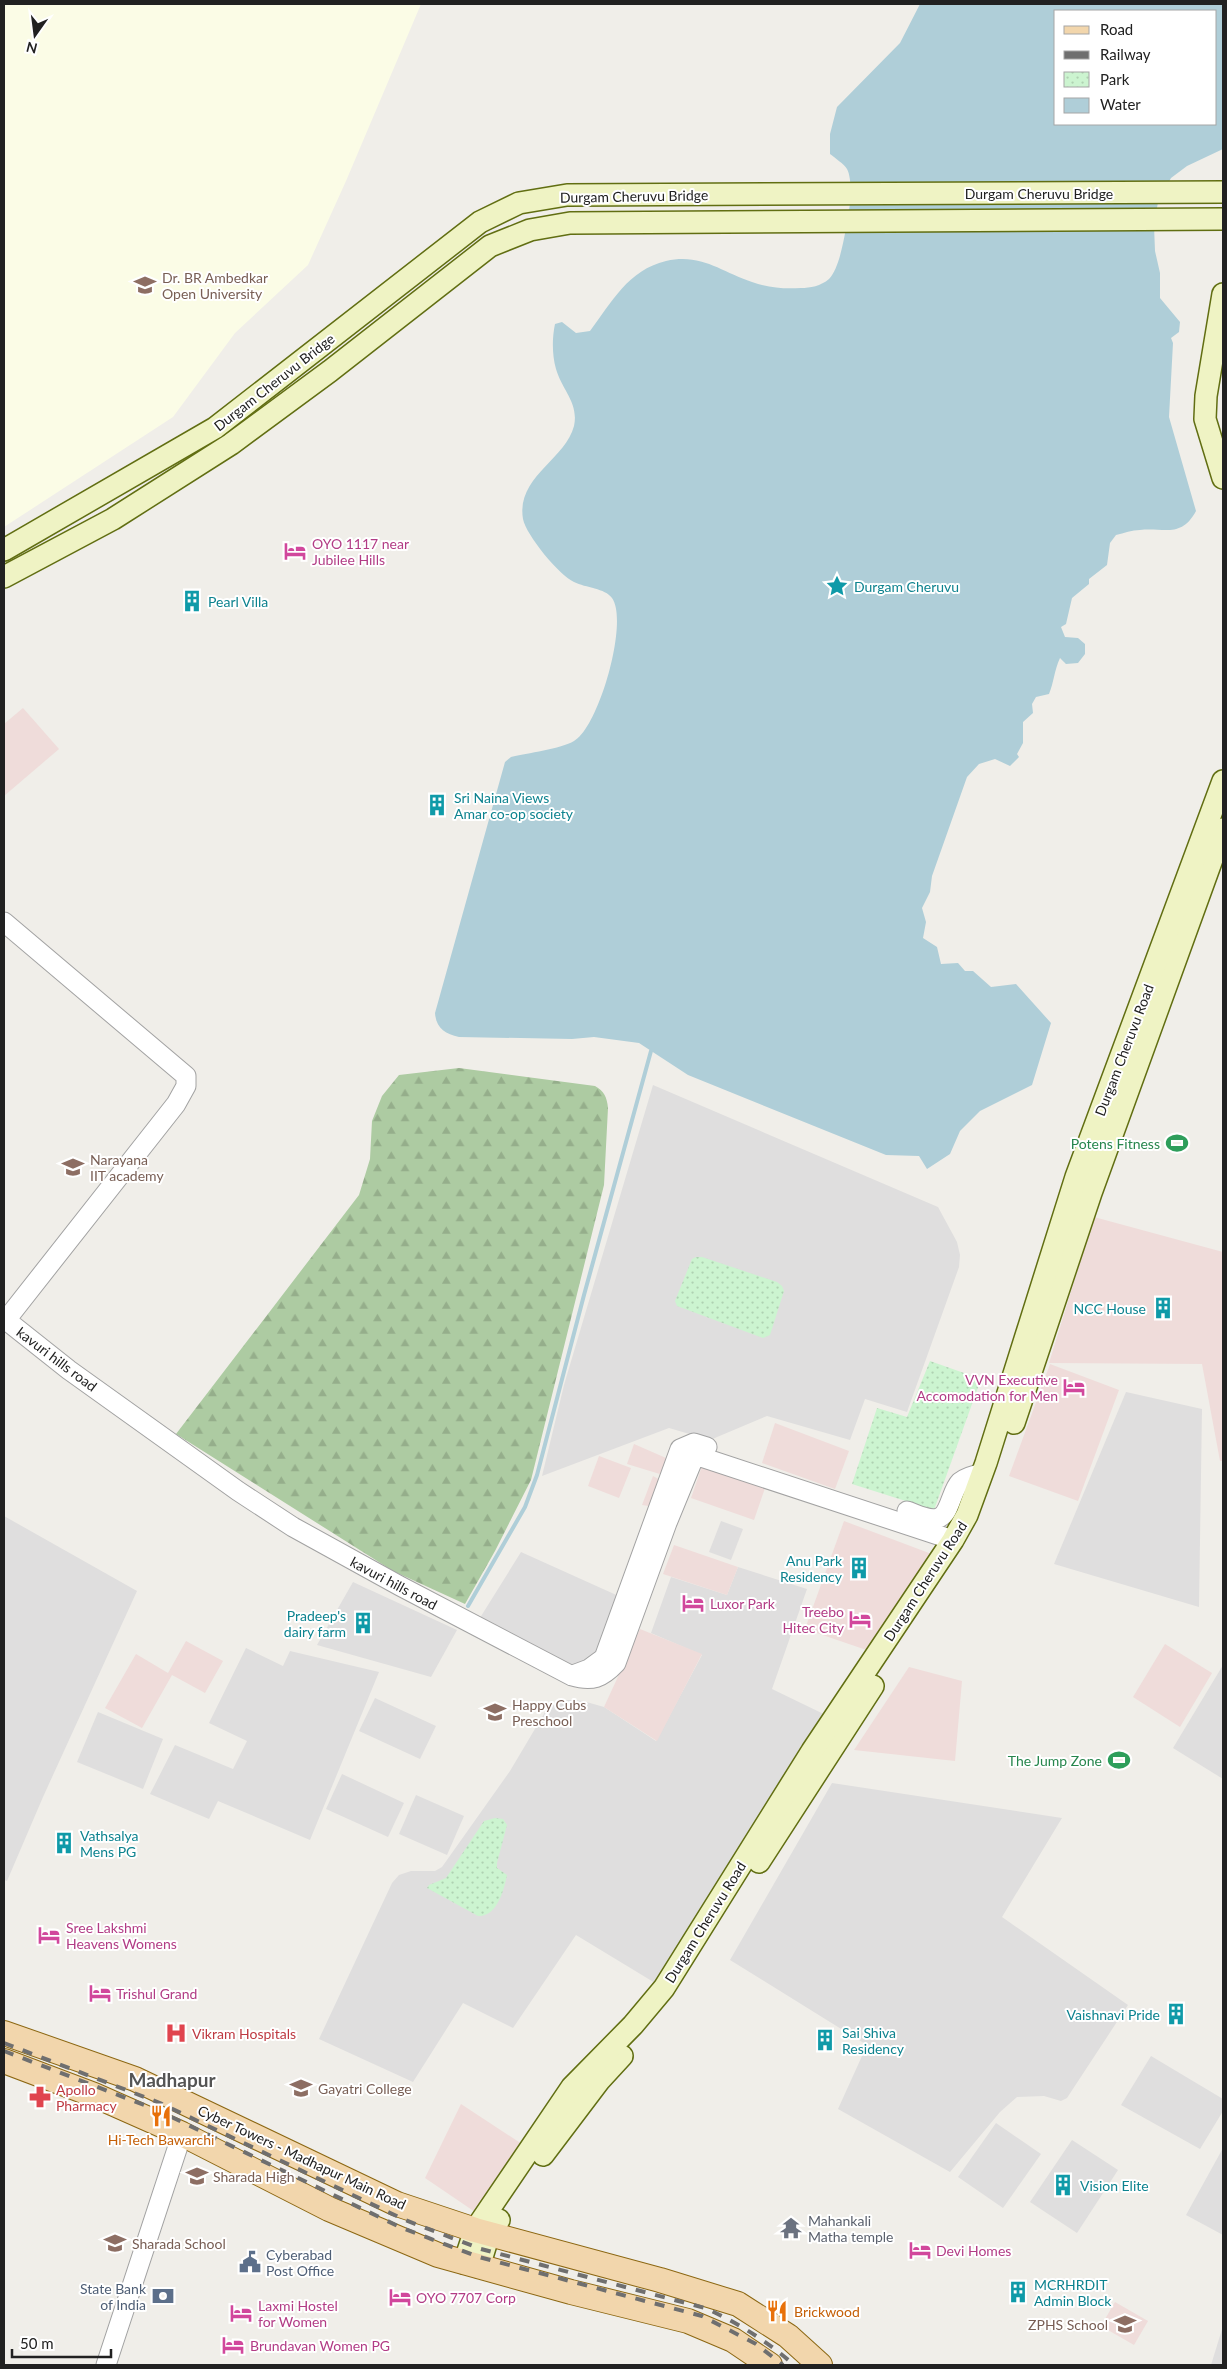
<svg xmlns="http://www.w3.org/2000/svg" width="1227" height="2369" viewBox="0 0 1227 2369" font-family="Lato,sans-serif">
	<defs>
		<pattern id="forest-firs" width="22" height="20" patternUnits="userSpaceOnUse" patternTransform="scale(1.25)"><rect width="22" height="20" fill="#adcba2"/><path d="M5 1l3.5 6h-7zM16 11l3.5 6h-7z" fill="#95ae8b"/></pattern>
		<pattern id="park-dots" width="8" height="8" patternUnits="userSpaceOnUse" patternTransform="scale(1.25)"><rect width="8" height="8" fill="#ccf4d0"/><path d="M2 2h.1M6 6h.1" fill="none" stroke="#afd1b2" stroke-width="1.8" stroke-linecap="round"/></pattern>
	</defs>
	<rect width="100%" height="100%" fill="#f0eee9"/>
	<g fill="#dfdede">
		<polygon points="653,1085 938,1207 957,1242 960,1255 959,1267 907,1412 865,1399 850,1440 767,1416 710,1440 669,1428 542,1476 564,1385"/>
		<polygon points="1126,1392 1202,1409 1199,1607 1054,1564"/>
		<polygon points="4,1516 137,1591 43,1797 7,1881 4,1880"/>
		<polygon points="721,1521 743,1529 731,1560 709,1552"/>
		<polygon points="521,1552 623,1598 604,1653 576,1668 478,1621"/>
		<polygon points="738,1567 807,1589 772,1689 834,1719 665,1989 576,1935 513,2028 463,2003 413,2082 319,2039 392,1883 399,1875 411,1871 435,1871 442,1867 510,1771 548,1707 568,1700 583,1701 604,1707 656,1741 702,1655 651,1633 671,1577 727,1595"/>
		<polygon points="353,1582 457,1630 431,1677 317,1645"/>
		<polygon points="246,1648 283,1666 290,1651 379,1672 310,1840 218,1801 209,1819 150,1794 175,1745 233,1769 247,1741 209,1723"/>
		<polygon points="1223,1665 1223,1779 1173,1748"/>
		<polygon points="375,1698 436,1726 420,1759 359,1731"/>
		<polygon points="98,1712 163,1739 143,1789 77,1762"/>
		<polygon points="342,1774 404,1803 388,1837 326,1809"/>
		<polygon points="832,1783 1062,1818 1002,1917 1128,2005 1067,2098 1061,2101 1044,2096 1017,2097 1000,2112 950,2172 838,2109 867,2045 730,1960"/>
		<polygon points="416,1795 464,1816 447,1855 399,1834"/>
		<polygon points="1151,2056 1223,2099 1223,2111 1200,2149 1121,2105"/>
		<polygon points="996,2123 1041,2154 1003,2208 958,2177"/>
		<polygon points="1072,2140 1118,2170 1077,2233 1030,2202"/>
		<polygon points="1223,2148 1223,2235 1186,2215"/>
		<polygon points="1223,2326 1223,2365 1211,2365"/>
	</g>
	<g fill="#efdcda">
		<polygon points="23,708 59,749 4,796 4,724"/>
		<polygon points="1094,1217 1223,1252 1223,1461 1220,1461 1202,1364 1049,1363"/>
		<polygon points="1050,1364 1119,1390 1078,1501 1009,1476"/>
		<polygon points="775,1423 849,1451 835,1489 762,1463"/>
		<polygon points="634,1444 666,1458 663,1475 627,1464"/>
		<polygon points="599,1456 631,1468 619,1498 588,1486"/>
		<polygon points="702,1466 765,1488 754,1520 691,1498"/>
		<polygon points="653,1476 662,1481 655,1507 642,1505"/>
		<polygon points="844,1521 937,1556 884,1656 805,1629"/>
		<polygon points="674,1545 738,1567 727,1595 663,1574"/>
		<polygon points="640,1629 702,1654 657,1741 604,1707"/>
		<polygon points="186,1641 223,1661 205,1693 172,1675 142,1728 105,1708 136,1654 168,1673"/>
		<polygon points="1165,1644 1212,1673 1180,1727 1133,1697"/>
		<polygon points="909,1667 962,1681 955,1761 854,1750"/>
		<polygon points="461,2104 522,2144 478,2214 425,2178"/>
		<polygon points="1115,2302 1148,2321 1134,2345 1101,2326"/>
	</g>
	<polygon fill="#fbfce6" points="4,4 421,4 346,181 308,265 235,333 173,417 4,527"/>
	<path fill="url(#forest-firs)" d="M459 1068 595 1086C604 1091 607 1097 608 1108L604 1185 531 1480 495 1551 465 1604 393 1571 176 1434 359 1195 370 1159 372 1121 382 1096 399 1075Z"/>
	<g fill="url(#park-dots)">
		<polygon points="696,1257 702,1257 777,1282 782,1286 784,1291 770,1335 763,1338 677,1306 675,1301 692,1259"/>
		<polygon points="930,1361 981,1379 934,1510 852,1484 877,1408 907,1417"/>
		<path d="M495 1818 503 1819 507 1825 497 1863V1868L507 1875C504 1890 497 1917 478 1916L427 1888 429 1885 446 1878 484 1821Z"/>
	</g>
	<path fill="#afced8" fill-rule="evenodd" d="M920 4H1223V149L1187 166 1171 178 1158 202 1154 226 1155 251 1160 273V298L1180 322 1179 332 1171 338 1173 343 1169 417 1196 511C1181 539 1163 527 1140 530 1132 530 1124 533 1116 535L1110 543 1107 565 1089 579V584L1072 598 1066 624 1061 627 1065 637 1078 638 1085 644V654L1078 663 1066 664 1060 658C1054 671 1054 682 1049 694L1036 697 1032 704 1033 713 1023 722V743L1017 754 1019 757 1010 766 995 759 979 764 967 777 932 876 930 892 922 908 926 922 923 938 937 947 941 964 958 963 965 971H973L991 987 1016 984 1051 1023 1032 1085 980 1111 960 1131 950 1154 927 1169 919 1156 886 1155 688 1075 639 1043 594 1037 572 1039 459 1037C445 1034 436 1028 435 1013L505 762 511 757C527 753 561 749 574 741 599 727 629 621 612 598 605 588 586 588 574 582 559 575 526 535 523 519 516 477 565 460 574 426 579 403 562 390 556 369 552 355 552 338 555 324L562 322 576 333 590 331C612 302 628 270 666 261 702 253 721 272 752 282 769 288 784 289 801 288 810 288 821 286 829 279 841 267 846 227 849 210 851 201 852 178 847 169 844 164 835 158 830 154V134L837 107 900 43ZM1056 11H1216V124H1056Z"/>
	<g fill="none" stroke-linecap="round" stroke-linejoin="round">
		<polyline stroke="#afced8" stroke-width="4" points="468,1606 525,1507 537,1475 584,1295 651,1051"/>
		<g stroke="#a2a2a2" stroke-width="21">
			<g id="tertiary">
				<path d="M4 922 186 1076V1086L176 1104 6 1320 69 1370 238 1491 293 1527 400 1586 572 1676C592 1682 602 1678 616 1663L667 1523 695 1455 953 1540"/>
				<path d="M907 1511C916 1514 928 1521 938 1518 950 1515 951 1491 960 1482 967 1477 974 1475 982 1474"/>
				<polyline points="573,1675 589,1669 604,1658 680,1449 694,1443 707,1447"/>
				<polyline points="106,2365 182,2134"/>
			</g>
		</g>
		<g stroke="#616e12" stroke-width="24">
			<g id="secondary">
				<polyline points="1223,294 1206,396 1205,419 1223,478"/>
				<polyline points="4,550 215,428 480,222 519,203 567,195 1223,192"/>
				<polyline points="4,577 113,519 231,444 330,371 490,246 530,230 570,223 1223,219"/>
				<polyline points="1014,1423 1091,1193 1223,829"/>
				<polyline points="759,1862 873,1686"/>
				<polyline points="543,2155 599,2081 622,2056"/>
				<polyline points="464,2263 475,2230 572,2087 633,2025 664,1988 812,1751 953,1540 967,1515 986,1463 1076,1177 1223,781"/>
				<polyline points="479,2267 489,2234 499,2220"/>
			</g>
		</g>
		<g stroke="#8c6712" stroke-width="26">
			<g id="primary">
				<polyline points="4,2033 135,2079 397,2204 475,2230 660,2280 738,2304 788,2336 820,2365"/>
				<polyline points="4,2061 94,2095 182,2134 329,2209 438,2255 571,2292 688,2321 733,2340 770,2365"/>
			</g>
		</g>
		<use href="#tertiary" stroke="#fff" stroke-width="19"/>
		<use href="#secondary" stroke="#eff3c4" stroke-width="21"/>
		<use href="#primary" stroke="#f2d6ac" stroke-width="24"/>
		<g stroke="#6f6f6f" stroke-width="4" stroke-dasharray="10 10" stroke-linecap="butt">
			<path d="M4 2043 160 2103 405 2220 481 2249 705 2308C738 2323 767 2341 794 2365"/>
			<polyline points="4,2051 157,2110 402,2228 479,2257 702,2316 756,2344 783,2365"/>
		</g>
	</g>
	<defs>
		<g id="university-bare" transform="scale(1.725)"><path d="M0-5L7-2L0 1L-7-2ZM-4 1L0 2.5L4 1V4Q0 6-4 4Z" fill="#8d6e63" stroke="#fff" stroke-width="2.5" paint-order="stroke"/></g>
		<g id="hotel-bare" transform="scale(1.725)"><path d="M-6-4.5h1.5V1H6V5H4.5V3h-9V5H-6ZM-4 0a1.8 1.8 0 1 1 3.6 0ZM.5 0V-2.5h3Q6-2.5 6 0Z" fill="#d1479c" stroke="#fff" stroke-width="2.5" paint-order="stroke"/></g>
		<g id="sight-bare" transform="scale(1.725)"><path d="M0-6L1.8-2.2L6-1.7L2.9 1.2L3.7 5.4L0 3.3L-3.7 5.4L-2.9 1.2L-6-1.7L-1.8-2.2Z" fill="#0f9aa8" stroke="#fff" stroke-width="2.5" paint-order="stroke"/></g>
		<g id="building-bare" transform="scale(1.725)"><path d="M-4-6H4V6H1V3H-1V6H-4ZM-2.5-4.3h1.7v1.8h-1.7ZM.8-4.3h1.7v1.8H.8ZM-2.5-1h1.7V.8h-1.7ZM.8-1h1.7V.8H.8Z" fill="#0f9aa8" stroke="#fff" stroke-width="2.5" paint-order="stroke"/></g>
		<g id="stadium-bare" transform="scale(1.725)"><path d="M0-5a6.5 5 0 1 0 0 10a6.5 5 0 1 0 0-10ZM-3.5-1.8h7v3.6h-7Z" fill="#2e9e5b" stroke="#fff" stroke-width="2.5" paint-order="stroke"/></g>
		<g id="school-bare" transform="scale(1.725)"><path d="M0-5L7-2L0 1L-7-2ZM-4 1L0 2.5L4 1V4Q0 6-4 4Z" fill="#8d6e63" stroke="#fff" stroke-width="2.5" paint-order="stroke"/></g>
		<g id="hospital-bare" transform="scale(1.725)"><path d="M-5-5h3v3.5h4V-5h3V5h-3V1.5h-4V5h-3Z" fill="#e0444e" stroke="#fff" stroke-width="2.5" paint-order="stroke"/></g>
		<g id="pharmacy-bare" transform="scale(1.725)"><path d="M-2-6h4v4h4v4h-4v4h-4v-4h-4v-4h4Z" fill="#e0444e" stroke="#fff" stroke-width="2.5" paint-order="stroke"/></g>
		<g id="restaurant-bare" transform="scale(1.725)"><path d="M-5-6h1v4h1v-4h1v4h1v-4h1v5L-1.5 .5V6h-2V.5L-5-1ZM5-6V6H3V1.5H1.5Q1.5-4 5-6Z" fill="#e8710a" stroke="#fff" stroke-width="2.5" paint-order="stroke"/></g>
		<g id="temple-bare" transform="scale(1.725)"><path d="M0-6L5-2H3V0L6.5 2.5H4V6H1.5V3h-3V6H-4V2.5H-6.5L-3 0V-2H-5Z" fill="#6b7280" stroke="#fff" stroke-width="2.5" paint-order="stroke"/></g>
		<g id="civic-bare" transform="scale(1.725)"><path d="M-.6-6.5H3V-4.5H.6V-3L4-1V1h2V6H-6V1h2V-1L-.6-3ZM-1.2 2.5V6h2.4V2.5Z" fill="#5c6f8a" stroke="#fff" stroke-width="2.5" paint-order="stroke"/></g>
		<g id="bank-bare" transform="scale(1.725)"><path d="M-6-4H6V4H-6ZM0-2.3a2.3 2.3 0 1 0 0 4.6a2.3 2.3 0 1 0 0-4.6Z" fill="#5c6f8a" stroke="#fff" stroke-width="2.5" paint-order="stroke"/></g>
	</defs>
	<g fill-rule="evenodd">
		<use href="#university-bare" x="145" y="285"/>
		<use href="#hotel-bare" x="295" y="551"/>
		<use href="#sight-bare" x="837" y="586"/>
		<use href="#building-bare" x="192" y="601"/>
		<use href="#building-bare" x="437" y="805"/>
		<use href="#stadium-bare" x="1177" y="1143"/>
		<use href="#university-bare" x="73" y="1167"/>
		<use href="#building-bare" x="1163" y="1308"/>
		<use href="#hotel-bare" x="1074" y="1387"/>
		<use href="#building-bare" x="859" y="1568"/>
		<use href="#hotel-bare" x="693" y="1603"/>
		<use href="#hotel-bare" x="860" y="1619"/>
		<use href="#building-bare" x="363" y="1623"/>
		<use href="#school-bare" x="495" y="1712"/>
		<use href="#stadium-bare" x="1119" y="1760"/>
		<use href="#building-bare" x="64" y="1843"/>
		<use href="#hotel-bare" x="49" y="1935"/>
		<use href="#hotel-bare" x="100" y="1993"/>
		<use href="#building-bare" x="1176" y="2014"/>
		<use href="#hospital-bare" x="176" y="2033"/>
		<use href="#building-bare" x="825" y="2040"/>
		<use href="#university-bare" x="301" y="2088"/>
		<use href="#pharmacy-bare" x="40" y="2097"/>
		<use href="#restaurant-bare" x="161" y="2116"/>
		<use href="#school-bare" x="197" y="2176"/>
		<use href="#building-bare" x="1063" y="2185"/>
		<use href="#temple-bare" x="791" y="2228"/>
		<use href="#school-bare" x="115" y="2243"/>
		<use href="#hotel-bare" x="920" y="2250"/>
		<use href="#civic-bare" x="250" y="2262"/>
		<use href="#building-bare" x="1018" y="2292"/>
		<use href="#bank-bare" x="163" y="2296"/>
		<use href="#hotel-bare" x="400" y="2297"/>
		<use href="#restaurant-bare" x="777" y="2311"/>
		<use href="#hotel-bare" x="241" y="2313"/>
		<use href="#school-bare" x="1125" y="2324"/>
		<use href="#hotel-bare" x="233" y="2345"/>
	</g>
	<g text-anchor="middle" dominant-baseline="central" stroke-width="4" stroke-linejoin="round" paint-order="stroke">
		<g font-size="14" fill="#212121" stroke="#fff">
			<text x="1039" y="193">Durgam Cheruvu Bridge</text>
			<text transform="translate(634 196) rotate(-1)">Durgam Cheruvu Bridge</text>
			<text transform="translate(274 382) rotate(-38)">Durgam Cheruvu Bridge</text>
			<text transform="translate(1124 1050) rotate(-69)">Durgam Cheruvu Road</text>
			<text transform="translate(57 1359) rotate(37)">kavuri hills road</text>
			<text transform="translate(925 1581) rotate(-57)">Durgam Cheruvu Road</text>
			<text transform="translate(394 1583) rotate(28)">kavuri hills road</text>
			<text transform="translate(705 1922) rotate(-58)">Durgam Cheruvu Road</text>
			<text transform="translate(302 2157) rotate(25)">Cyber Towers - Madhapur Main Road</text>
		</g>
		<g font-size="14" fill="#785e54" stroke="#fff" text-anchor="start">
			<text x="162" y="277">Dr. BR Ambedkar<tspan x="162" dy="16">Open University</tspan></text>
			<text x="90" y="1159">Narayana<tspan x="90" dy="16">IIT academy</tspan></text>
			<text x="512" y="1704">Happy Cubs<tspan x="512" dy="16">Preschool</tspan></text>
			<text x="318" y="2088">Gayatri College</text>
			<text x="213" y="2176">Sharada High</text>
			<text x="132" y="2243">Sharada School</text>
			<text x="1108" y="2324" text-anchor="end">ZPHS School</text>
		</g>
		<g font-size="14" fill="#b23c85" stroke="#fff" text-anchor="start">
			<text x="312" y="543">OYO 1117 near<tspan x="312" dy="16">Jubilee Hills</tspan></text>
			<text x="1058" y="1379" text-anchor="end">VVN Executive<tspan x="1058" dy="16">Accomodation for Men</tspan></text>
			<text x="710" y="1603">Luxor Park</text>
			<text x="844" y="1611" text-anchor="end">Treebo<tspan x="844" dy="16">Hitec City</tspan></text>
			<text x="66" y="1927">Sree Lakshmi<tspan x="66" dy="16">Heavens Womens</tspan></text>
			<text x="116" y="1993">Trishul Grand</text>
			<text x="936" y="2250">Devi Homes</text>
			<text x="416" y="2297">OYO 7707 Corp</text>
			<text x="258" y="2305">Laxmi Hostel<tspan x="258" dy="16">for Women</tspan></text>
			<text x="250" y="2345">Brundavan Women PG</text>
		</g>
		<g font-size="14" fill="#0d838f" stroke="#fff" text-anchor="start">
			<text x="854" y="586">Durgam Cheruvu</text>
			<text x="208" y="601">Pearl Villa</text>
			<text x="454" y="797">Sri Naina Views<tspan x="454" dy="16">Amar co-op society</tspan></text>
			<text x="1146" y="1308" text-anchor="end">NCC House</text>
			<text x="842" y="1560" text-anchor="end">Anu Park<tspan x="842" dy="16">Residency</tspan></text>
			<text x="346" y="1615" text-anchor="end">Pradeep's<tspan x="346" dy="16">dairy farm</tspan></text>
			<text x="80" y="1835">Vathsalya<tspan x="80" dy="16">Mens PG</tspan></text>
			<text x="1160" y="2014" text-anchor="end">Vaishnavi Pride</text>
			<text x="842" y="2032">Sai Shiva<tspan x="842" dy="16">Residency</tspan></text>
			<text x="1080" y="2185">Vision Elite</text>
			<text x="1034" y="2284">MCRHRDIT<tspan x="1034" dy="16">Admin Block</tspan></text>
		</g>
		<g font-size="14" fill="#27864d" stroke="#fff" text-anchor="end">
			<text x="1160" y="1143">Potens Fitness</text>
			<text x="1102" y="1760">The Jump Zone</text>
		</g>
		<g font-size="14" fill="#be3a42" stroke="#fff" text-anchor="start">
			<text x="192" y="2033">Vikram Hospitals</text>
			<text x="56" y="2089">Apollo<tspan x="56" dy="16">Pharmacy</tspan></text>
		</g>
		<g font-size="14" fill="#c56008" stroke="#fff">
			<text x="161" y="2139">Hi-Tech Bawarchi</text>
			<text x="794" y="2311" text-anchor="start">Brickwood</text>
		</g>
		<g font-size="14" fill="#5b616d" stroke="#fff" text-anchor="start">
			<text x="808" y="2220">Mahankali<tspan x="808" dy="16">Matha temple</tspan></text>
		</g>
		<g font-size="14" fill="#4e5e75" stroke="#fff" text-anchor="start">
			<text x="266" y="2254">Cyberabad<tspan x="266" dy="16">Post Office</tspan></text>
			<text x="146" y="2288" text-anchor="end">State Bank<tspan x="146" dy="16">of India</tspan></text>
		</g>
		<g font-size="19" font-weight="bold" fill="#545454" stroke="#fff">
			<text x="172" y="2079">Madhapur</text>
		</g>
	</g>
	<rect width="1227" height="2369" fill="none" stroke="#212121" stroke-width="10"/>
	<rect x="1054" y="10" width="162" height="115" fill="#ffffff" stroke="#a6a6a6"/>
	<rect x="1064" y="26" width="25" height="8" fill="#f2d6ac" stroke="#a6a6a6"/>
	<text x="1100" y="35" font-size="15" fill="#212121">Road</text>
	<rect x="1064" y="51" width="25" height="8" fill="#6f6f6f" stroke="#a6a6a6"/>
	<text x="1100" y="60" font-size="15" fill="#212121">Railway</text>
	<rect x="1064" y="72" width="25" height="15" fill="url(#park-dots)" stroke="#a6a6a6"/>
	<text x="1100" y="85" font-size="15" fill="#212121">Park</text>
	<rect x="1064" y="98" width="25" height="15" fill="#afced8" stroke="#a6a6a6"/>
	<text x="1100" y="110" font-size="15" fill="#212121">Water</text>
	<g transform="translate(35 35) rotate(194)" stroke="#ffffff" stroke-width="4" paint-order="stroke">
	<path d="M0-4L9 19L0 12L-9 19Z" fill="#212121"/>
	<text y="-8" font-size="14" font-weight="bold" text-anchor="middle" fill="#212121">N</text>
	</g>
	<path d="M12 2349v8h99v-8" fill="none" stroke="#212121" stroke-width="2.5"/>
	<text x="20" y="2349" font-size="15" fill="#212121" stroke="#ffffff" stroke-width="4" paint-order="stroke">50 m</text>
</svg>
